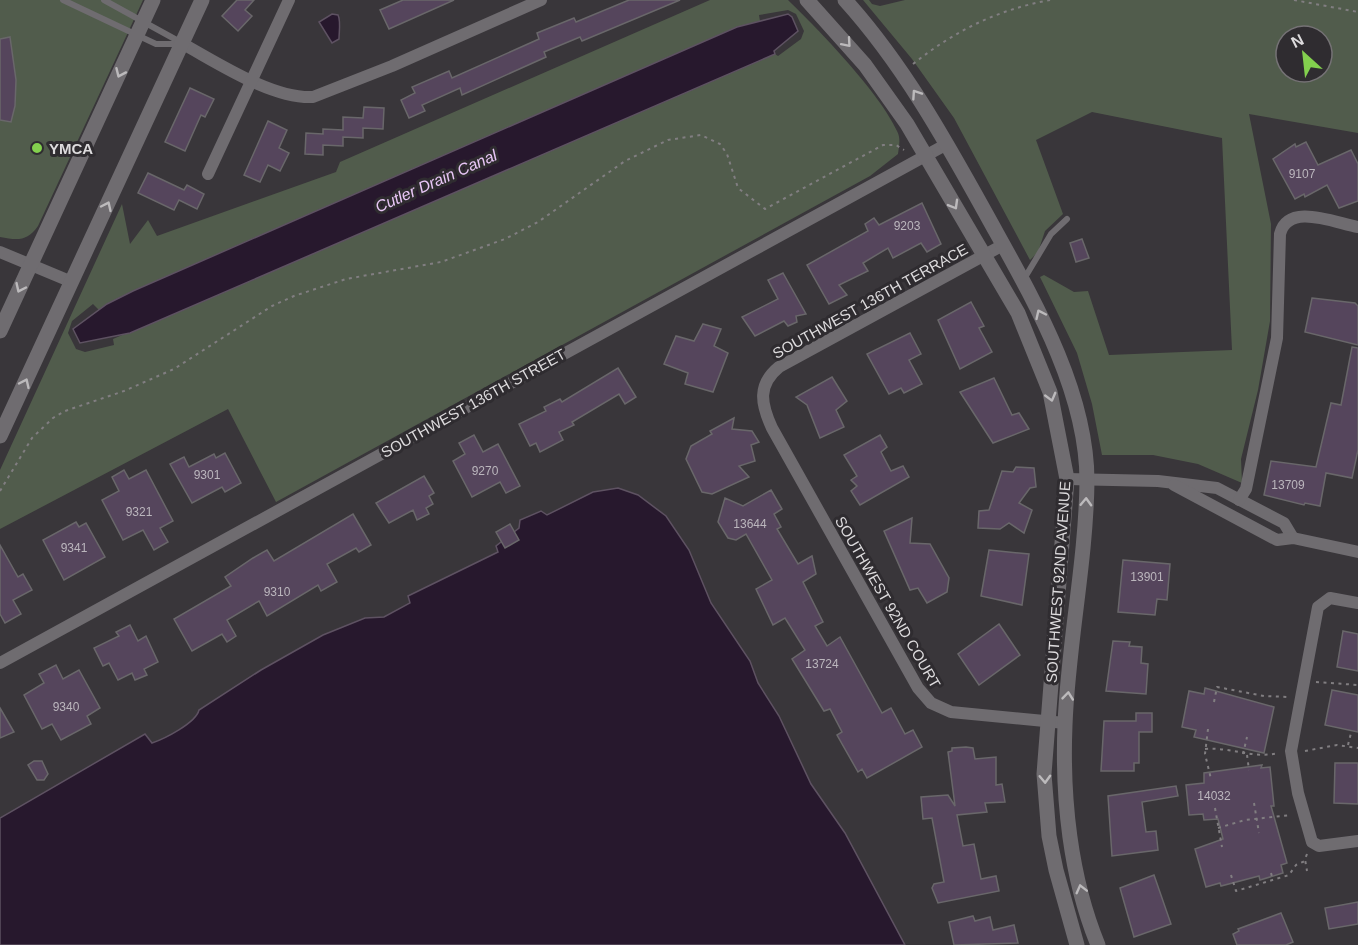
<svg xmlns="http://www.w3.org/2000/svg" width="1358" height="945" viewBox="0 0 1358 945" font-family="Arial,sans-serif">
	<rect width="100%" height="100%" fill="#39363a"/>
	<g fill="#515c4c" fill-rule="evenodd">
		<path d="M0 0H143L38 226C27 242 17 240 0 237Z"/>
		<path d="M710 0H788C819 30 880 93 897 131 901 138 899 146 898 154L870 176 276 502 228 409 0 529V470L122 204 130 244 148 220 157 236 336 172 340 162ZM788 10 796 14 804 31 801 39 778 56 775 54 113 339 114 345 85 352 76 349 68 333 72 321 93 304 99 310 133 291 737 27 760 21 759 15Z"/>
		<path d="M863 0H869L872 4 880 6 905 0H1358V133L1249 114 1271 224 1270 321 1258 390 1241 459 1242 483 1198 464 1153 455H1102L1092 404 1077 353 1040 277 1044 275 1074 292 1088 291 1109 355 1232 350 1222 138 1092 112 1036 140 1063 214 1045 231 1038 252 1030 260 954 118 912 59ZM1286 36H1322V72H1286Z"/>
	</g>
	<g fill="#27182d" stroke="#5e5262" stroke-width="1.5">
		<path d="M332 14 338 15C341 21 339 32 339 39L332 43 319 22Z"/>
		<polygon points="788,14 792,17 798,31 774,51 775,54 130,333 80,343 73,329 107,304 133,291 737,27"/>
		<path d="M618 488 638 495 666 516 689 550 711 603 750 661 758 683 779 716 811 784 845 833 905 945H0V818L145 734 152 743C164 739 196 723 199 710L261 670 323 635 365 618 384 617 410 603 408 596 498 552 496 546 519 528 520 520 541 511 547 515 593 492Z"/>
	</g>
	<g fill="#55455c" stroke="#69676a" stroke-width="1.5">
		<polygon points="237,0 254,0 245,10 252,16 238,31 222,16"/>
		<polygon points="403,0 454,0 389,29 380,10"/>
		<polygon points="629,0 680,0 582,41 580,37 544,52 546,57 462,95 460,88 422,105 425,111 409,118 401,100 415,93 412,87 449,71 452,78 539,39 537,33 574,18 576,22"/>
		<polygon points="10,37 16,80 15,106 11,122 0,120 0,39"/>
		<polygon points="190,88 214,99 205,117 201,115 185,151 165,142"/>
		<polygon points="364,107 384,108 383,129 363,128 363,138 343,137 343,146 323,145 323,155 305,154 306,133 323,134 323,129 343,130 343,117 363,118"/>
		<polygon points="268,121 287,130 279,148 289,153 280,171 268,165 260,182 244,175"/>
		<polygon points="1306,142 1318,165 1351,150 1358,164 1358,201 1339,208 1327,185 1305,197 1304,194 1295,199 1273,159 1295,144 1296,147"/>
		<polygon points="148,173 184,190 187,185 204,194 197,209 179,200 174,210 138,193"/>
		<polygon points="922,203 941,244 927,252 921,243 893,258 888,248 863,263 868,271 839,285 847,295 829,304 807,265 868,231 865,224 874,218 879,225"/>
		<polygon points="1082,239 1089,258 1076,262 1070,243"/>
		<polygon points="783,273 806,314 796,316 797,322 788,326 784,321 755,336 742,317 778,299 768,280"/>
		<polygon points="1312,298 1355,303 1358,306 1358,345 1305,332"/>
		<polygon points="971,302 984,326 979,328 992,352 960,369 938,320"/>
		<polygon points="703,324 721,329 714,346 728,353 713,392 685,384 688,373 664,364 676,336 694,341"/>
		<polygon points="910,333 921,354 909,360 922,384 904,393 901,388 889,394 867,354"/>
		<polygon points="1352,347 1358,348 1358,450 1352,478 1326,473 1320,506 1305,503 1304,505 1264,495 1271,461 1316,467 1331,403 1341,405"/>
		<polygon points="618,368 636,397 625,404 619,394 572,422 574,425 559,432 563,440 540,452 536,443 530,446 519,424 546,411 544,407 560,399 562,402"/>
		<polygon points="832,377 847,401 836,410 844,427 820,438 807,405 796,397"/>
		<polygon points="994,378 1012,415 1019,413 1029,429 993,443 960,392"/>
		<polygon points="734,418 732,429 752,431 759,442 751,445 755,461 739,466 749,477 712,494 702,492 686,459 691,446 712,434 710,431"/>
		<polygon points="474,435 483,452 498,444 520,486 506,493 500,482 472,497 453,461 465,454 459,443"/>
		<polygon points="880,435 887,447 881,452 891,471 903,466 909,477 860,505 851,491 857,486 851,480 857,476 844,455"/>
		<polygon points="225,453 241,483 225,492 222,487 192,503 170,464 184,457 189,467 214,454 216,458"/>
		<polygon points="1016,467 1034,468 1036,487 1030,488 1019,503 1032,510 1024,533 1009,523 1000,529 978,528 979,511 989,510 1002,471 1013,472"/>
		<polygon points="124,470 129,479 146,470 173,521 160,528 168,542 154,550 143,530 123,540 102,500 119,491 112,477"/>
		<polygon points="424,476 434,493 429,496 433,504 426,508 429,514 417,520 413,510 389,523 376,503"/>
		<polygon points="771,490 782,509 774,514 781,527 777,529 798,564 812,556 816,574 803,582 823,622 815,626 827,646 840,637 882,713 891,708 905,734 913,730 922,747 867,778 862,769 858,772 837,735 842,732 830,709 824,711 792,659 805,650 785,618 773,625 756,589 772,580 746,534 736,540 728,538 718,522 725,498 743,506"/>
		<polygon points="353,514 371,545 359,552 356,548 327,564 337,582 321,591 318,585 267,616 259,601 227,620 236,636 227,642 222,634 192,651 174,619 231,586 225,577 253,558 267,550 274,561"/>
		<polygon points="912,518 910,543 930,544 949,578 947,592 927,603 918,588 910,590 884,531"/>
		<polygon points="76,522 79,527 86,523 105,557 64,580 43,540"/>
		<polygon points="510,524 519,540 505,548 496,532"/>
		<polygon points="0,545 18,577 23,574 32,590 13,600 21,614 5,623 0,614"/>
		<polygon points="989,550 1029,554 1022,605 981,596"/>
		<polygon points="1123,560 1170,564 1167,600 1157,599 1155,615 1118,612"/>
		<polygon points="999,624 1020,655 979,685 958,654"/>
		<polygon points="130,625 138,641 146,636 158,662 144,669 147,675 135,680 132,673 118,680 109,663 103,666 94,648 119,636 116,632"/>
		<polygon points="1343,631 1358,634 1358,671 1337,667"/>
		<polygon points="1113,641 1130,642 1129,646 1142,647 1141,663 1148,664 1146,694 1106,691"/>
		<polygon points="56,665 63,679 79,670 100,708 87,716 91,724 61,740 52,724 42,729 24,695 44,683 39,674"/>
		<polygon points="1205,688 1274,707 1264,753 1194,737 1196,730 1182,727 1189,691 1204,694"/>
		<polygon points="1332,690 1358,695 1358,732 1325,725"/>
		<polygon points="0,708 14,732 0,738"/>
		<polygon points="1136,713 1152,713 1152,732 1139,732 1139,763 1134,763 1134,771 1101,771 1104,721 1136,721"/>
		<polygon points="966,747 973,748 975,759 996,757 996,785 1002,784 1005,802 985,803 987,812 957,815 963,846 974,844 981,879 996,876 999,891 938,903 932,888 934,884 944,882 932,818 923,819 921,797 948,795 955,806 948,752 952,751 952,748"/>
		<polygon points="34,761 42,761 48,774 44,780 37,780 28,765"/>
		<polygon points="1335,763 1358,763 1358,804 1334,803"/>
		<polygon points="1262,765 1261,768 1270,767 1274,806 1271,806 1287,863 1281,865 1283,873 1260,880 1259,876 1221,886 1220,883 1206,887 1195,849 1223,839 1218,819 1204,820 1203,814 1189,815 1186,785 1204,783 1204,773"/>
		<polygon points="1176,786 1178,796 1142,802 1146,832 1156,831 1158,850 1112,856 1108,796"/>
		<polygon points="1154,875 1171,924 1134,937 1120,888"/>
		<polygon points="1358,902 1358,924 1329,929 1325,908"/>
		<polygon points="1281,913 1293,942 1286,945 1237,945 1233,934 1239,931 1238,929"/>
		<polygon points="973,916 975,921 990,917 993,930 1014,925 1018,943 954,945 949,922"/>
	</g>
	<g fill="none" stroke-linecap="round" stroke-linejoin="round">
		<g stroke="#817e81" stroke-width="2" stroke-dasharray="3 4.5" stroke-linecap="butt">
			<polyline points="1294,0 1358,12"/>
			<path d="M913 64C956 30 997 10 1050 0"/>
			<polyline points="0,491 32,438 53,418 65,411 124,391 174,369 272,306 294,296 346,279 441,262 505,239 538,222 625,161 668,140 701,135 720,144 727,154 738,188 765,209 883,145 896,145 904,150"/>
			<polyline points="1316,682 1358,685"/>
			<polyline points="1214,702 1217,687 1264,696 1288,697"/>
			<polyline points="1208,729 1205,754 1211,779"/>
			<polyline points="1348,745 1351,733"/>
			<path d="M1205 749C1233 747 1250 759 1279 753"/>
			<polyline points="1305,751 1337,745 1358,748"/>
			<polyline points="1243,754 1247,737"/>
			<polyline points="1247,755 1249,770"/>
			<polyline points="1254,803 1259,833"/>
			<polyline points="1215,808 1222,847"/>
			<polyline points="1218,828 1245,820 1291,815"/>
			<polyline points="1307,854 1305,859 1307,871"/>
			<polyline points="1271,873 1273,880"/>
			<polyline points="1231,875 1236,891 1289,875 1296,865 1305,861"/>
		</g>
		<g stroke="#6f6c70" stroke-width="6">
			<polyline points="63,0 156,44 181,44"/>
			<polyline points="104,0 182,43"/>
			<polyline points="1024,279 1051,234 1067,219"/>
		</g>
		<g stroke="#6f6c70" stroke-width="12">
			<path d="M183 44C218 63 272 99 313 97L392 66 541 0"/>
			<polyline points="208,174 289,0"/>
			<path d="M1003 245 779 367C757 385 761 404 772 428L918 688 931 703 951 712 1065 723"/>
			<polyline points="0,252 72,282"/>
			<polyline points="1067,479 1158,481 1217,488 1284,523 1293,538"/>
			<polyline points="1174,485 1277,540 1293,538 1358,552"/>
			<path d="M1239 500 1246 489 1277 338 1280 234C1288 202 1335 223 1358 227"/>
			<polyline points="1358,603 1330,598 1318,607 1291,751 1298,793 1312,842 1319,846 1358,841"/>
			<polyline points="0,663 947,144"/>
		</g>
		<g stroke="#6f6c70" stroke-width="15">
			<polyline points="807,0 865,65 907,124 1018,313 1050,392 1067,479 1044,774 1049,836 1056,870 1077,945"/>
			<path d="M845 0C902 63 944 138 985 212 1029 292 1087 387 1087 481 1086 563 1068 643 1065 725 1062 797 1070 877 1098 945"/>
			<polyline points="0,331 153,0"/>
			<polyline points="0,436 202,0"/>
		</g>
	</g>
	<defs><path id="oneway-chevron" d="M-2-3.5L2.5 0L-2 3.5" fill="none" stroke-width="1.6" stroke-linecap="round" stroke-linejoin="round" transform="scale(1.5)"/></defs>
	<g stroke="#bcbabc">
		<use href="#oneway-chevron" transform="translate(847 43) rotate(49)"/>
		<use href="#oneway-chevron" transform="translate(120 73) rotate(114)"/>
		<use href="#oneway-chevron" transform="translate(916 94) rotate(-124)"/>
		<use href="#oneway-chevron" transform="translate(954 205) rotate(60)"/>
		<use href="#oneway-chevron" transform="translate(107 206) rotate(-65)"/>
		<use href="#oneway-chevron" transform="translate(20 288) rotate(115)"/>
		<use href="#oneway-chevron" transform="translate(1040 314) rotate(-115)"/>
		<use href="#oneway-chevron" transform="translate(25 383) rotate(-65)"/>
		<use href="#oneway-chevron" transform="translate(1051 397) rotate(75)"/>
		<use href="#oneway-chevron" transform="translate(1086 502) rotate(-88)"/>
		<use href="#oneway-chevron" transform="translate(1068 696) rotate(-84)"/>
		<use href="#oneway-chevron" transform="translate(1045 779) rotate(88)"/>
		<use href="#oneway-chevron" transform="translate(1081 889) rotate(-104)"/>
	</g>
	<circle fill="#83d04e" stroke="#2f2c30" stroke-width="2" cx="37" cy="148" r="6"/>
	<g text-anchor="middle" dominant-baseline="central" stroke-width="6" stroke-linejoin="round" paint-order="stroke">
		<g font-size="12" fill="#bbb6bd">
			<text x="1302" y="174">9107</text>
			<text x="907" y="226">9203</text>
			<text x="485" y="471">9270</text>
			<text x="207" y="475">9301</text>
			<text x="1288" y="485">13709</text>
			<text x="139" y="512">9321</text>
			<text x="750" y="524">13644</text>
			<text x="74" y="548">9341</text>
			<text x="1147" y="577">13901</text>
			<text x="277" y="592">9310</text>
			<text x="822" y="664">13724</text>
			<text x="66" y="707">9340</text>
			<text x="1214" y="796">14032</text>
		</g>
		<g font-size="15" font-weight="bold" fill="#dddbdd" stroke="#2f2c30" text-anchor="start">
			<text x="49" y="148">YMCA</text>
		</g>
		<g font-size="15" fill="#dddbdd" stroke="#2f2c30">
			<text transform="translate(870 301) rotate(-29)">SOUTHWEST 136TH TERRACE</text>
			<text transform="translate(473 403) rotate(-29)">SOUTHWEST 136TH STREET</text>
			<text transform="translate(1058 582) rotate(-86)">SOUTHWEST 92ND AVENUE</text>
			<text transform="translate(888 602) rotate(60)">SOUTHWEST 92ND COURT</text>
		</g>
		<g font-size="16" font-style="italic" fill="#e8c6f6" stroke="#2f2c30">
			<text transform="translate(436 181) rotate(-24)">Cutler Drain Canal</text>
		</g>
	</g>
	<g transform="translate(1304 54) rotate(333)"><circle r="28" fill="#2f2c30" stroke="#757275" stroke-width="1.5"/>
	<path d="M0-4.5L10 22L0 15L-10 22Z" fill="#83d04e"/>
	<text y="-9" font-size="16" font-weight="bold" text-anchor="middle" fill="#dddbdd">N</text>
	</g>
</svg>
